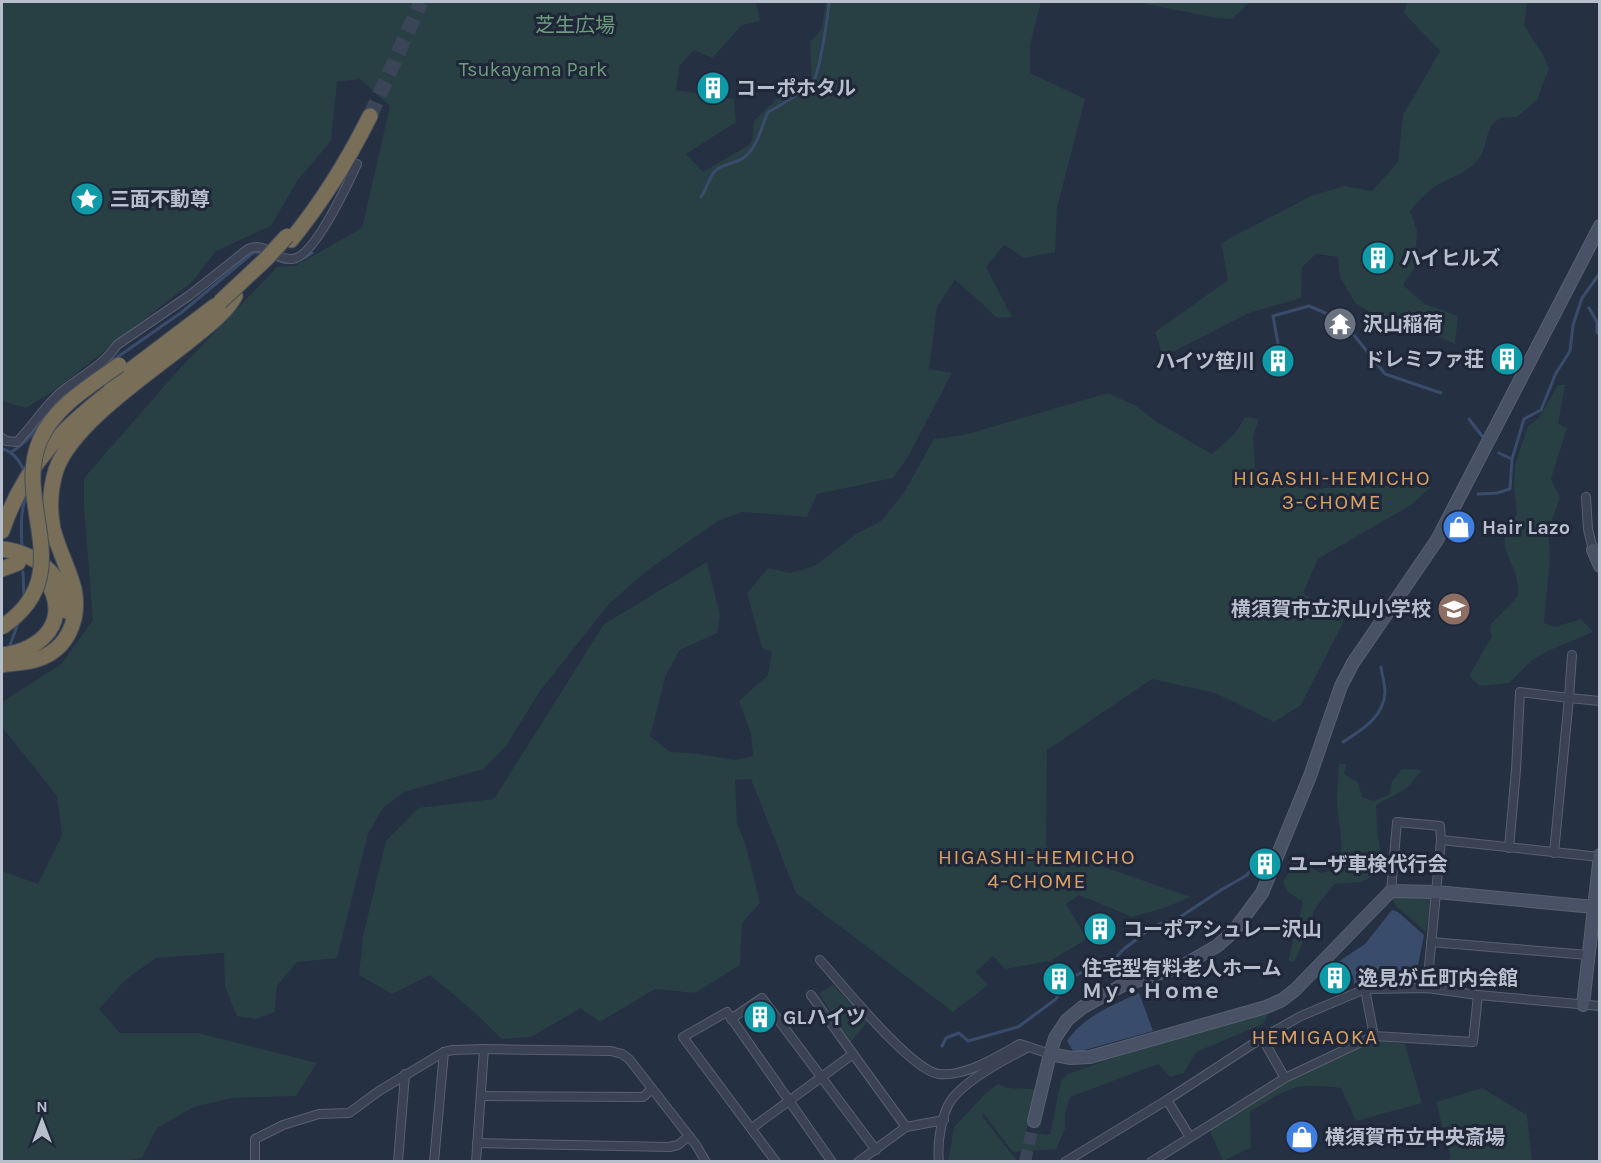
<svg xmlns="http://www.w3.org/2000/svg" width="1601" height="1163" viewBox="0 0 1601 1163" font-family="Karla,'Noto Sans JP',sans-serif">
	<rect width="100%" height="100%" fill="#253043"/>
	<g fill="#283f44">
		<polygon points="2,2 756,2 760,21 742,25 712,58 694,50 680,65 676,90 734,99 736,122 686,154 703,172 749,145 752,140 754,121 770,105 771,106 774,100 812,88 810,42 821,30 826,2 1041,2 1030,45 1030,73 1085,99 1057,208 1055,252 1024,258 1004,245 986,267 1012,317 997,318 983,304 955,280 937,307 929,369 952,373 908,457 893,478 817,494 807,517 742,512 718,521 645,572 609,604 540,691 506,746 484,769 404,792 383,808 368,834 337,958 297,962 277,986 275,1012 256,1019 237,1016 225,987 224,953 156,958 125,980 99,1009 120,1033 198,1033 317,1063 296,1096 232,1098 194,1107 157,1128 142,1158 116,1162 2,1161 2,871 38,884 62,835 57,796 2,727 2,702 61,664 93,620 84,509 84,478 181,367 277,267 295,266 362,228 390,106 360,79 337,82 331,141 297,181 271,226 216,251 193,281 55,390 26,408 2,401"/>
		<polygon points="1136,2 1250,2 1232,19 1217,18"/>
		<path d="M1407 2H1527L1524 25 1545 58 1549 69 1537 100 1517 117C1480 115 1493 139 1478 160 1469 172 1450 177 1438 185 1427 191 1418 202 1410 211L1417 230 1415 267 1403 285 1425 304 1458 316 1455 344 1410 324 1391 325 1355 303 1340 277 1338 257 1316 254 1302 267 1301 298 1249 313 1163 357 1155 332 1228 280 1221 243 1311 196 1344 186 1372 191 1398 162 1403 115 1440 51 1404 13Z"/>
		<path d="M1558 385H1565L1558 424 1567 428 1551 479 1560 498 1548 532 1550 556 1544 623 1555 627 1581 619 1593 632 1548 651 1532 660 1509 683 1480 686 1469 676 1492 636 1490 631 1491 624 1518 596C1518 590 1518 583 1516 577 1507 546 1495 545 1517 514L1514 486 1515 465 1528 426 1539 418Z"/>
		<polygon points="1108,393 1136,406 1157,422 1212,454 1236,432 1245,417 1259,419 1253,437 1256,477 1313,490 1351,484 1431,487 1411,505 1318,559 1303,593 1344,621 1301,705 1274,722 1215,693 1152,679 1047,750 1046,847 1191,897 1161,909 1132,917 1079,895 1066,904 1087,939 1050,961 1005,969 993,956 976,972 988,985 953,1012 796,893 751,779 735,780 737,824 745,843 760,903 742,923 740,965 695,993 655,989 600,1022 581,1008 531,1037 502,1039 472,1010 430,975 392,994 359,975 363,936 386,841 418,808 494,799 604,624 707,562 720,615 717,633 680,650 666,675 650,736 670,752 692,753 736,760 753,756 751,734 739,701 768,675 772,652 762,648 747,593 768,568 791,573 816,565 856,534 881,521 903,494 934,439 964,435"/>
		<path d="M1339 764H1346L1344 774 1358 782 1362 797 1373 801 1389 795 1392 781 1402 769 1422 770 1406 789 1376 805 1377 829 1381 853 1376 874 1361 882 1334 884 1314 910 1310 927 1294 962 1288 961 1303 902 1288 892 1283 882 1294 863 1304 864 1321 873 1337 869C1346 849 1338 824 1337 803 1336 790 1339 777 1339 764Z"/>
		<polygon points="1432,895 1426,932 1396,906 1391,897"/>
		<polygon points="833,985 867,1022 850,1043 819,993"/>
		<path d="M1259 1014 1268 1015 1263 1024 1196 1052 1184 1073 1170 1077 1158 1064 1070 1097 1065 1115V1129L1056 1149 1013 1152 983 1113 982 1116 1017 1161 948 1162 954 1127 987 1092 998 1084C1014 1092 1021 1086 1036 1090L1026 1132 1050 1135 1061 1081 1068 1074 1133 1051Z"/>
		<path d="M1375 1040 1405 1044 1422 1103 1356 1121 1341 1088C1293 1082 1290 1087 1250 1112L1251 1148 1223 1161 1209 1129 1276 1087Z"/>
		<polygon points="1482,1088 1527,1115 1532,1161 1448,1161 1451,1158 1436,1102"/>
	</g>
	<g fill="#3a4c6c">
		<polygon points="1392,910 1398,912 1424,935 1415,980 1367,980 1354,984 1353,976 1337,966 1341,960 1365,944"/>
		<path d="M1139 993 1153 1031 1074 1053 1067 1041C1084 1016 1113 1005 1139 993Z"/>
	</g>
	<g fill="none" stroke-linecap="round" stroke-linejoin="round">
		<g stroke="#3a4c6c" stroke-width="3">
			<path d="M701 197C706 190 709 179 714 172 722 162 738 165 747 155 758 144 762 126 768 112 778 107 808 89 814 80 820 69 828 16 829 2"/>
			<path d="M277 260C291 266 300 261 312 253"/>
			<polyline points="1589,308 1597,322 1597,332 1600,335"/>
			<polyline points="1279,349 1273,316 1309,306 1342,320 1385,374 1441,393"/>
			<polyline points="92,375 182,312 254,252 263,253"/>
			<polyline points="1469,419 1482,436"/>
			<path d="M2 449C12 451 21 461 24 472"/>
			<path d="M11 452C35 439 46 410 67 393"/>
			<polyline points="1499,453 1512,459"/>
			<polyline points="1478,494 1497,493 1510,489 1512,459 1524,419 1541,410 1556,373 1570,351 1573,325 1582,298 1600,273"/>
			<path d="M22 547C21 528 20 511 27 493"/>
			<polyline points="23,572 24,597"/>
			<polyline points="9,648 20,618"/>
			<path d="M1343 742C1362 730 1384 717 1385 692 1385 684 1382 675 1381 667"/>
			<polyline points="942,1046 946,1038 959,1033 968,1041 1018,1027 1056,999 1063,986 1073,977 1086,970 1112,961 1124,949 1146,932 1159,924 1177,919 1221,890 1247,875 1262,855"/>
		</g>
		<polyline stroke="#3b4558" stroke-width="12" stroke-dasharray="12 6" stroke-linecap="butt" points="1025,1162 1034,1121"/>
		<polyline stroke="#3b4558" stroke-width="15" stroke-dasharray="15 8" stroke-linecap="butt" points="370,116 421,2"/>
		<g stroke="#586070" stroke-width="10">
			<g id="street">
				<path d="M2 438 6 441 17 442C32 427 44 407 60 393 79 377 103 366 117 345L190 295 248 249C265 241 275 260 292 259 314 258 348 183 357 164"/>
				<polyline points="1586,497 1588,529 1593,550 1600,548"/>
				<polyline points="1441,840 1600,857"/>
				<polyline points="1509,848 1516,770 1520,692 1569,698 1572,655"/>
				<polyline points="1554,853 1569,698 1600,701"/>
				<polyline points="1391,891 1397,822 1440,826 1441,840 1427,988"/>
				<polyline points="1431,942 1588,955"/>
				<path d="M820 960C841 983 911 1071 939 1074 966 1077 998 1056 1020 1044L1050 1054"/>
				<polyline points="1365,989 1374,1036"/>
				<polyline points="811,995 853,1054"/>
				<polyline points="731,1019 762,998 876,1150"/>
				<polyline points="1262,1038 1285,1078"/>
				<polyline points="482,1096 643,1097 652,1089"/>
				<polyline points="1167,1100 1190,1137"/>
				<polyline points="752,1128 853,1054 906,1127"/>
				<polyline points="477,1143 669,1147 678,1145 689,1136"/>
				<polyline points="255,1162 255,1139 283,1125 319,1114 349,1113 379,1091 444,1052"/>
				<polyline points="398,1162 405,1074"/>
				<polyline points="434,1162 444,1052 453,1050 484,1049 611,1051 622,1054 629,1059 696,1145 706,1162"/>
				<polyline points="476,1162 484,1049"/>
				<polyline points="776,1162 683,1037 727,1012 832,1162"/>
				<polyline points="858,1162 906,1127 944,1120"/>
				<path d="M939 1162C937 1145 941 1113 952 1099 967 1079 1007 1058 1029 1047"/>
				<polyline points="1065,1162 1167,1100 1262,1038 1301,1016 1365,989 1427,988 1478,995 1600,1006"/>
				<polyline points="1151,1162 1285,1078 1374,1036 1473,1042 1478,995"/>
			</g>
		</g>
		<g stroke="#586070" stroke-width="14">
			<g id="secondary">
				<polyline points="1593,550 1600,566"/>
				<polyline points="1583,1005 1600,855"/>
				<polyline points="1050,1054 1071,1058 1090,1057 1266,1007 1282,1000 1295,990 1391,891 1436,892 1594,907"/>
				<polyline points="1034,1121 1050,1054 1055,1038 1067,1020 1083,1007 1121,986 1184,965 1217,946 1233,932 1262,893 1310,776 1341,686 1353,663 1437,540 1600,226"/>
			</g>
		</g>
		<g stroke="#454d5d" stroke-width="17">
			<g id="highway">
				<path d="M291 240C323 201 348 160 370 116"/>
				<polyline points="112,384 215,306"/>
				<path d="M2 531C25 463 67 423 123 382"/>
				<path d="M2 549C35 553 66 575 66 611"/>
				<polyline points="2,569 18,563"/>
				<path d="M3 655C43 649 71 621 47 581"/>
				<path d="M2 665C13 663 27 663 38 659 68 649 80 619 74 589 69 569 58 549 53 529 49 509 50 489 56 470 72 423 154 370 193 338 208 326 226 312 235 296"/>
			</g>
		</g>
		<use href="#street" stroke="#3a4253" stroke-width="8"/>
		<use href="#secondary" stroke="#485166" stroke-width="12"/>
		<use href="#highway" stroke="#796e57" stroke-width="15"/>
		<g stroke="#454d5d" stroke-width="17" stroke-linecap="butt">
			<g id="highway-bridge">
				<polyline points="220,302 266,259 287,236"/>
				<path d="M2 627C81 574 12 505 40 440 55 406 90 386 119 365"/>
			</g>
		</g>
		<use href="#highway-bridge" stroke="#796e57" stroke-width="15"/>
	</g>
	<defs>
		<g id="building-disc" transform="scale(1.725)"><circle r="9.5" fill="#0f9aa8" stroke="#1f2738"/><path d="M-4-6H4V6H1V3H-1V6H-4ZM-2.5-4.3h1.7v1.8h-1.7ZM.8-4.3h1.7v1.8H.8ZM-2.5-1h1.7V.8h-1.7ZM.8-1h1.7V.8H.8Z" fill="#fff"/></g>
		<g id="sight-disc" transform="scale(1.725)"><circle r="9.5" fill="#0f9aa8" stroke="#1f2738"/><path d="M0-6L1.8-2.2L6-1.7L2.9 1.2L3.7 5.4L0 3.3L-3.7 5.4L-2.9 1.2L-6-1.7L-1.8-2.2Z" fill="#fff"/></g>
		<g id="temple-disc" transform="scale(1.725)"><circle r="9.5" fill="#6b7280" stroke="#1f2738"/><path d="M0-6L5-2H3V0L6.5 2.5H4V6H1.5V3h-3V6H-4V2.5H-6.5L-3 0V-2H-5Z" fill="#fff"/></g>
		<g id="shop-disc" transform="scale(1.725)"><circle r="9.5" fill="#3f7fe0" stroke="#1f2738"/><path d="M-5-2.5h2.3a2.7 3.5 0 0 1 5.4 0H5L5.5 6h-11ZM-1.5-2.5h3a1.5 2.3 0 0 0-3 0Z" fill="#fff"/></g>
		<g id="school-disc" transform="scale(1.725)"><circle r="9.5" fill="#8d6e63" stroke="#1f2738"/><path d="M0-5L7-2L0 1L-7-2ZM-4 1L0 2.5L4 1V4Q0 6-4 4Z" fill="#fff"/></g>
	</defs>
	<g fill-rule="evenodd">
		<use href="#building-disc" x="713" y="88"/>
		<use href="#sight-disc" x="87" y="199"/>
		<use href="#building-disc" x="1378" y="258"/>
		<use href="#temple-disc" x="1340" y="324"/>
		<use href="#building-disc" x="1507" y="359"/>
		<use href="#building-disc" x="1278" y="361"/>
		<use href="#shop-disc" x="1459" y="527"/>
		<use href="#school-disc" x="1454" y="609"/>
		<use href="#building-disc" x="1265" y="864"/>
		<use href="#building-disc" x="1100" y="929"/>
		<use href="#building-disc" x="1335" y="978"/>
		<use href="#building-disc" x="1059" y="979"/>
		<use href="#building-disc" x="760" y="1017"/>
		<use href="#shop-disc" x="1302" y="1137"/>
	</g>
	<g text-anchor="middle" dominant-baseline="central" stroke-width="6" stroke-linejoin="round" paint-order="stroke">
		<g font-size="20" fill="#6d9e7c" stroke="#1f2738">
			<text x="575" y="25">芝生広場</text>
			<text x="533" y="69">Tsukayama Park</text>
		</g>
		<g font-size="20" font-weight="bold" fill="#b7becc" stroke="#1f2738" text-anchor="start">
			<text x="736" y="88">コーポホタル</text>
			<text x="110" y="199">三面不動尊</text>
			<text x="1401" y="258">ハイヒルズ</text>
			<text x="1363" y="324">沢山稲荷</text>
			<text x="1484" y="359" text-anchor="end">ドレミファ荘</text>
			<text x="1255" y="361" text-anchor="end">ハイツ笹川</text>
			<text x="1482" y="527">Hair Lazo</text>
			<text x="1431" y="609" text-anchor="end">横須賀市立沢山小学校</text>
			<text x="1288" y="864">ユーザ車検代行会</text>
			<text x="1123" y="929">コーポアシュレー沢山</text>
			<text x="1082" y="968">住宅型有料老人ホーム<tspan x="1082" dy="23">Ｍｙ・Ｈｏｍｅ</tspan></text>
			<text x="1358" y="978">逸見が丘町内会館</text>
			<text x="783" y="1017">GLハイツ</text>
			<text x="1325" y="1137">横須賀市立中央斎場</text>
		</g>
		<g font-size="21" letter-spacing="1.5" fill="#daa064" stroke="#1f2738">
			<text x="1332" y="478">HIGASHI-HEMICHO<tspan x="1332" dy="24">3-CHOME</tspan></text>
			<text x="1037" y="857">HIGASHI-HEMICHO<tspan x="1037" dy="24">4-CHOME</tspan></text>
			<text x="1315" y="1037">HEMIGAOKA</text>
		</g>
	</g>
	<rect width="1601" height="1163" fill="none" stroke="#b7becc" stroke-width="6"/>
	<g transform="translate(42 1121)" stroke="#1f2738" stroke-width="4.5" paint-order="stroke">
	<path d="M0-4.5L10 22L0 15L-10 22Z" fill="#b7becc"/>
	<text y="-9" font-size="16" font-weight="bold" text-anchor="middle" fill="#b7becc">N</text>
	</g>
</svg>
